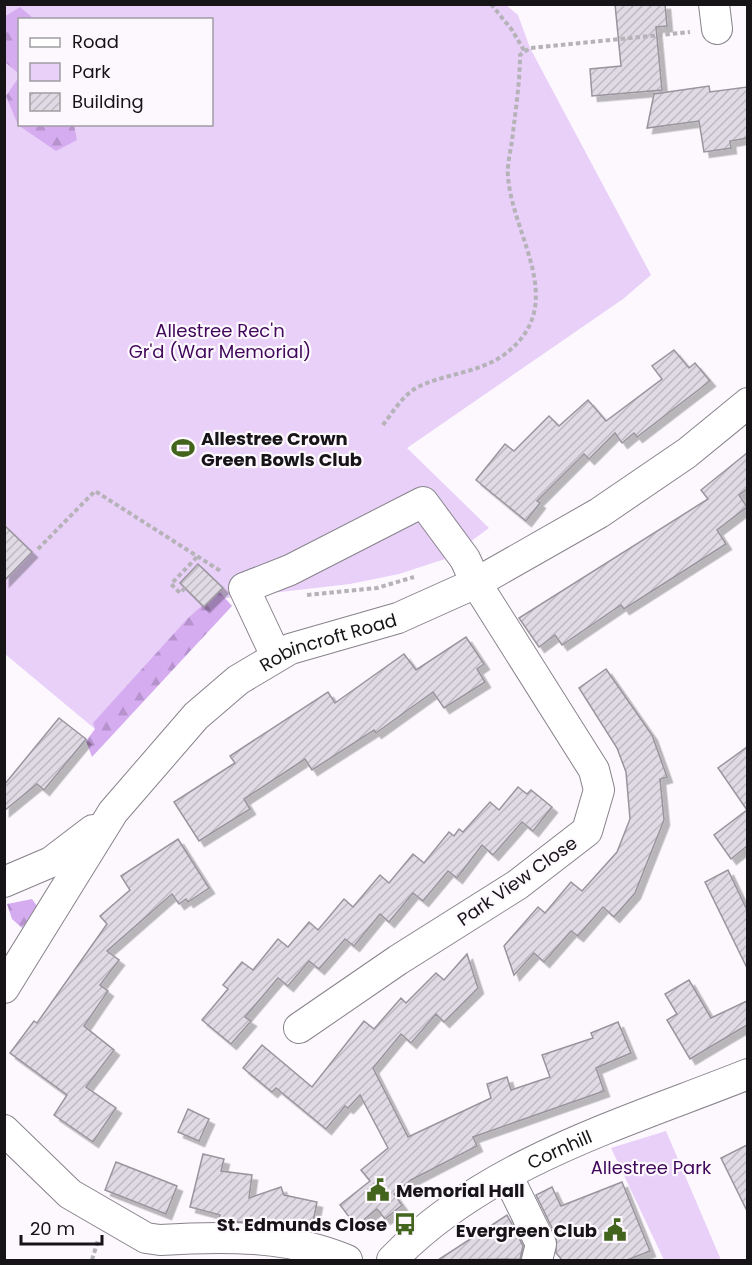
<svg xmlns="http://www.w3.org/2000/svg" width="752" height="1265" viewBox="0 0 752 1265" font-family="Poppins,sans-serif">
	<defs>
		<pattern id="forest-firs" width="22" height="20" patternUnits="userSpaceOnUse" patternTransform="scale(1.5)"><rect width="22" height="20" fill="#d6acf1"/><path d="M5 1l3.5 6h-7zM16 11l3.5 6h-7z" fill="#b793ce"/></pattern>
		<pattern id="building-hatch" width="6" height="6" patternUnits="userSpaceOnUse" patternTransform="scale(1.5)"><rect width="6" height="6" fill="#dfdae3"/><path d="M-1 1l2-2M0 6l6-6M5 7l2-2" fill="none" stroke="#bfbac2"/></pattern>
		<filter id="shadow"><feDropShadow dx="5.5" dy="5.5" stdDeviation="0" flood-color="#0004"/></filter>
	</defs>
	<rect width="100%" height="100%" fill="#fcf8fe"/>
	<g fill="#e8d0f8" fill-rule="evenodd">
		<path d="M4 5H506L518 15 530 48 651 275 623 299 407 448 489 528 448 558 399 574 350 584 218 599 95 729 5 654ZM20 20H212V124H20Z"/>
		<polygon points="666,1131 721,1260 664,1260 611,1148"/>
	</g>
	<g fill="url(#forest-firs)">
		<polygon points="20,7 34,19 20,20 19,74 5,62 4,17"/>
		<polygon points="19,77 20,124 74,125 77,140 56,151 18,125 6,96"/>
		<polygon points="219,591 232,606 92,757 86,741 95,729 93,723 188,618"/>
		<polygon points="32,899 37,906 22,928 12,919 7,904"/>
	</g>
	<g fill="url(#building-hatch)" stroke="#99949d" stroke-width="1.5" filter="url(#shadow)">
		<polygon points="615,4 665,4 667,26 656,27 662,90 592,96 590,69 621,66"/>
		<polygon points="709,86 710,92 747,87 747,138 730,141 731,148 704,152 699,121 647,128 654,94"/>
		<polygon points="674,350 689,368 695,363 710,381 637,437 634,433 622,443 615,433 589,459 584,454 537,501 540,503 526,521 476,480 505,444 514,451 549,416 559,426 588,400 606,421 662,379 652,366"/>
		<polygon points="747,453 747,489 739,495 747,507 717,530 726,544 624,609 621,605 562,645 555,635 539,647 519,618 708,499 701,490"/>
		<polygon points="4,525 32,552 4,581"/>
		<polygon points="198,564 223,588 204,607 180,583"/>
		<polygon points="466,637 484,664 477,669 485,682 444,708 433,692 376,733 374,730 312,770 305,759 244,799 250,809 199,841 174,802 235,763 230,756 328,692 335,703 404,654 416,670"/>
		<polygon points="606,669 652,735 667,777 660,779 664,820 635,893 614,917 603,907 578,936 571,931 544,962 534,953 514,975 504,946 538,907 545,913 571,882 582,891 617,852 630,819 626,772 617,748 579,688"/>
		<polygon points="59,718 86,739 44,790 37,784 4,811 4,785"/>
		<polygon points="747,747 747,810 718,768"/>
		<polygon points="518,787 527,794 531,790 552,807 533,831 522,822 493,855 482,845 457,878 448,871 423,901 413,893 389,922 380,914 354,946 345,939 319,969 309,961 288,986 278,978 245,1017 251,1021 231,1044 202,1020 228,989 223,985 242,962 253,970 278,939 288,947 309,922 318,930 344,899 353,907 380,875 389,883 413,854 424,863 449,832 454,836 459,829 463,832 490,802 499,810"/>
		<polygon points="747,810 747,846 731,859 714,835"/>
		<polygon points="178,839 209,888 188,902 186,899 179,904 172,894 107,951 119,960 100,985 108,991 84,1026 114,1050 86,1087 116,1108 93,1142 54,1115 67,1095 10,1053 34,1021 37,1023 107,924 100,916 130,890 121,876"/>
		<polygon points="728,870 747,910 747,968 705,882"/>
		<polygon points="467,954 478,988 444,1022 436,1014 411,1043 401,1034 373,1068 408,1137 491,1098 487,1084 507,1077 511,1090 550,1077 542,1055 593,1038 591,1033 618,1022 631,1053 596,1068 604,1091 473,1137 477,1146 411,1180 394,1194 402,1205 385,1219 377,1209 356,1226 340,1205 370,1181 361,1170 388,1148 360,1095 348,1108 345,1106 326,1129 276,1088 272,1092 243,1068 262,1045 312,1087 364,1021 374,1029 401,998 406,1003 436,973 444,980"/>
		<polygon points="689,980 711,1018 747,1001 747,1025 690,1059 667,1020 677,1014 665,994"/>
		<polygon points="188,1109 209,1119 199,1141 178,1132"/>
		<polygon points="747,1145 747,1211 721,1158"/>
		<polygon points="203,1154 224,1159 221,1171 252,1175 249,1198 281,1187 284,1195 317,1202 312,1227 279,1220 267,1223 219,1221 220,1215 190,1207"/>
		<polygon points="116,1162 177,1186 166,1214 105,1190"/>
		<polygon points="622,1182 650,1251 627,1260 562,1260 556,1253 556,1236 536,1195 552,1187 561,1206"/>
		<polygon points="507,1215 523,1246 520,1259 438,1260"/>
	</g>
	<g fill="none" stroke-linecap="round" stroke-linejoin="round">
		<g stroke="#88838b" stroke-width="32">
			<g id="minor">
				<polyline points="714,4 717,29"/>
				<polyline points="276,656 244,588 290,570 423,502 465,559 476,583 594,770 599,790 587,831 517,885 398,960 299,1028"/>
				<polyline points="4,882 51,862 93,830"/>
				<path id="s1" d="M4 988 113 812 196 716 238 680 290 649 398 618 476 583 599 513 687 453 748 403"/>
				<path d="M4 1130 70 1194 146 1238 160 1240C222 1236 288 1235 347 1260"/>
				<polyline points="507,1175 541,1244 537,1260"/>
				<path id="s2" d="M392 1260C485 1163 625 1123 748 1074"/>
			</g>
		</g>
		<g stroke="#b6b3b8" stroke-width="4" stroke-dasharray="4.5 3" stroke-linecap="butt">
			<polyline points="491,4 512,30 525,52"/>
			<path d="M383 425C393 412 404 393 420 386 448 373 479 373 505 354 570 305 513 238 508 177 507 166 510 153 512 141 515 113 520 84 520 55L530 48 690 32"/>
			<polyline points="38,549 95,491 222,572"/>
			<polyline points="185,588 180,593 171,584 198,556"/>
			<polyline points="307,595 377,588 414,577"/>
			<polyline points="92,1260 98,1240"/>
		</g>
		<use href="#minor" stroke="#fff" stroke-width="30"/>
	</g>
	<defs>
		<g id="stadium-bare" transform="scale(1.8)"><path d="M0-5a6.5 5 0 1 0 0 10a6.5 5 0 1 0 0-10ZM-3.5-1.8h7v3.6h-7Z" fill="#42641c" stroke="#fcf8fe" stroke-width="2.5" paint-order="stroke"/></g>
		<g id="civic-bare" transform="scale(1.8)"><path d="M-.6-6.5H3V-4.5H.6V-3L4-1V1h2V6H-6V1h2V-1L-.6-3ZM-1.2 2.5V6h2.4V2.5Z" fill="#42641c" stroke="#fcf8fe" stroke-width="2.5" paint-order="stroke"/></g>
		<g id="bus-bare" transform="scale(1.8)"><path d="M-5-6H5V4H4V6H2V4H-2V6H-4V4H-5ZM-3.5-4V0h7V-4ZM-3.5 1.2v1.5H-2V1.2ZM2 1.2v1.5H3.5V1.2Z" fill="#42641c" stroke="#fcf8fe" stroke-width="2.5" paint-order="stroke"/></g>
	</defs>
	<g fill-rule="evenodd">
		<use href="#stadium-bare" x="183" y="448"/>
		<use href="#civic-bare" x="378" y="1190"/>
		<use href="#bus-bare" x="405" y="1224"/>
		<use href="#civic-bare" x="615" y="1230"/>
	</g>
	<g text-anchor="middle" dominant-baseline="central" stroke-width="4.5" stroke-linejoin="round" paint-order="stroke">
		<g font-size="18" fill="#40065a" stroke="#fcf8fe">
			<text x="220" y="330">Allestree Rec'n<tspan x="220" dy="21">Gr'd (War Memorial)</tspan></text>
			<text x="651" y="1167">Allestree Park</text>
		</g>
		<g font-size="18" font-weight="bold" fill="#161417" stroke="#fcf8fe" text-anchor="start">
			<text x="201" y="438">Allestree Crown<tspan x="201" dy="21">Green Bowls Club</tspan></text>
			<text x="396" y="1190">Memorial Hall</text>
			<text x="387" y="1224" text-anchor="end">St. Edmunds Close</text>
			<text x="597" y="1230" text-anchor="end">Evergreen Club</text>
		</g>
		<g font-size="18" fill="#161417" stroke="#fcf8fe">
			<text stroke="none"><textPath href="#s1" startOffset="488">Robincroft Road</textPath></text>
			<text transform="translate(517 881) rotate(-35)">Park View Close</text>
			<text stroke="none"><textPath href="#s2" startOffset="202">Cornhill</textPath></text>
		</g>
	</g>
	<rect width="752" height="1265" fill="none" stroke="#161417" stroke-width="12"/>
	<rect x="18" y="18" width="195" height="108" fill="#fcf8fe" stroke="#a09da2" stroke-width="1.5"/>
	<rect x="30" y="38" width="30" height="9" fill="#ffffff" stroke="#a09da2" stroke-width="1.5"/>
	<text x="72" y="48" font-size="18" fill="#161417">Road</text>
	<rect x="30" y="63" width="30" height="18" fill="#e8d0f8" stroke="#a09da2" stroke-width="1.5"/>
	<text x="72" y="78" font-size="18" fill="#161417">Park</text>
	<rect x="30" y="93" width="30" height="18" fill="url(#building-hatch)" stroke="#a09da2" stroke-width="1.5"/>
	<text x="72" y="108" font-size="18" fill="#161417">Building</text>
	<path d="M21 1235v9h81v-9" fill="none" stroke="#161417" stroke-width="3"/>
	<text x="30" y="1235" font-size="18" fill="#161417" stroke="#fcf8fe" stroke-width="4.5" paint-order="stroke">20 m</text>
</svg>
